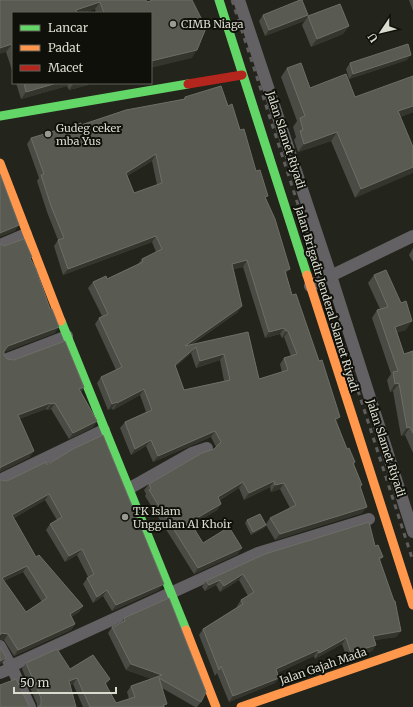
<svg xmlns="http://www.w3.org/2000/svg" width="413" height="707" viewBox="0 0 413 707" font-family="Merriweather,serif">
	<rect width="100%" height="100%" fill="#23241b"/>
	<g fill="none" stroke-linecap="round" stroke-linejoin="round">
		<g stroke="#646165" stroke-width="12">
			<polyline points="239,0 331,276 413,532"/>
			<polyline points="0,245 26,234"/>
			<polyline points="310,286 413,236"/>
			<polyline points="7,359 67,336"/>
			<polyline points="0,480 104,430"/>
			<polyline points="130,488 192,453 207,448"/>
			<polyline points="0,646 12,668 30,707"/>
			<polyline points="11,666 258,553 369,519"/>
			<polyline points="0,673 12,668"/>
		</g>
		<g stroke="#63d668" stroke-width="9">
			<polyline points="219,0 307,275"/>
			<polyline points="0,116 188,84"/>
			<polyline points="61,321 186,630"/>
		</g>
		<g stroke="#ff974d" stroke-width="9">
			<polyline points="0,163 61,321"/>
			<polyline points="307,275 413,605"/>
			<polyline points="186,630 216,707"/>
			<polyline points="241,707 413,648"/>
		</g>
		<polyline stroke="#b3261e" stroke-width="9" points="188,84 242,75"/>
		<polyline stroke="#5f5e5c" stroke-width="3" stroke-dasharray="5 5" stroke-linecap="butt" points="232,0 413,561"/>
	</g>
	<g fill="#4a4b44" fill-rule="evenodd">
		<polygon points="0,0 147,2 192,58 151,13 96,13 95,9 84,13 13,13 13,73 6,52"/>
		<polygon points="409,0 413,0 413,11"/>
		<polygon points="263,15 308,15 304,21 265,36 259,21"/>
		<polygon points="308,16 349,26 343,34 311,47 302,25"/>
		<polygon points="407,60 349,79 346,69 350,63"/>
		<polygon points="287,68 310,88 355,97 413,112 400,117 413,147 355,198 331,141 298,152 294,140 296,137 293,127 297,121 281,77"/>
		<polygon points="16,83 90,83 88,85 69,90 67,86 21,99"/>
		<path d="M185 97 228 106 240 130 256 171 266 199 292 295 337 422 347 449 355 462 354 464 362 485 360 487 362 513 275 540 266 525 264 528 251 535 245 523 247 520 266 524 270 518 290 508 280 489 271 492 270 487 244 500 239 488 220 500 221 504 217 510 192 525 203 543 238 554 194 574 145 496 146 494 144 490 149 484 214 449 216 447 211 437 153 462 146 446 131 455 120 428 125 422 146 412 140 395 113 410 112 408 108 410 97 383 101 377 116 370 95 324 99 318 102 316 88 288 93 282 107 279 138 264 142 259 156 252 152 242 63 275 54 246 58 240 47 212 37 181 39 178 27 144 31 138 183 100ZM152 161 157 185 134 193 127 176ZM243 267 265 338 280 334 282 338 284 337 291 356 284 358 280 364 282 372 259 379 248 332 191 345 238 312 233 269ZM191 353 196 368 220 360 224 381 184 390 175 367Z"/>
		<polygon points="0,244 4,246 32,257 30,259 55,333 4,352 4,355 7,359 84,387 81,392 97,421 93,427 69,439 51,409 47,410 46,409 19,419 30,457 0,472"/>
		<polygon points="413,248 413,262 409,255"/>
		<polygon points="374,275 406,330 397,332 404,354 413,351 413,453 405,435 401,436 393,391 390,392 387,380 391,374 372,318 377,310 380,309 368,283"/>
		<path d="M47 465 159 590 112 611 103 596 93 603 83 584 88 577 77 555 65 562 46 530 50 524 57 520 45 500 14 518 36 557 83 606 79 612 71 617 75 624 71 630 14 656 4 640H0V480L7 481ZM23 572 42 602 26 612 4 581Z"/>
		<polygon points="375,546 383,557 380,560 401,631 396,637 375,640 376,645 372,651 347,658 342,644 315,659 314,656 277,673 279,678 275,683 229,702 217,673 215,676 199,635 203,629 237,607 237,606 241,600 248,596 239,580 220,592 216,585 205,591 202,587 206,581"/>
		<polygon points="124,618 201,702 197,707 195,707 162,688 165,707 83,707 73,684 70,685 76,707 37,707 37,704 22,669 26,663 70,669 110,679 106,685 116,703 129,699 127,692 131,686 152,679 126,670 108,633 112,627 121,623"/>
	</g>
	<g fill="#34352d">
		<polygon points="100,2 95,9 84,13 74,13 76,10"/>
		<polygon points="308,15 304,21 265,36 269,30"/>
		<polygon points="349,26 343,34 311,47 317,39"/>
		<polygon points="12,44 6,52 0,54 0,48"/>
		<polygon points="197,50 192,58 151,68 151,61"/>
		<polygon points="411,55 407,60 349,79 353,74"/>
		<polygon points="57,83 70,83 67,86 21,99 26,92"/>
		<polygon points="74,83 90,83 88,85 69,90"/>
		<polygon points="413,106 413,112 391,120 398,111"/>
		<polygon points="337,132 331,141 298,152 304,144"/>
		<polygon points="156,154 152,161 122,179 126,173"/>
		<polygon points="413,167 413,173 355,198 361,189"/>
		<polygon points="19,225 15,231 0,237 0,233 1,232"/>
		<polygon points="156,236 152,242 63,275 68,269"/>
		<polygon points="247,260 243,267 228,271 232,264"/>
		<polygon points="290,269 285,275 285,271"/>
		<polygon points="242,306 238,312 180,352 185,346"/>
		<polygon points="412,321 406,330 389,335 395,327"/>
		<polygon points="59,327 55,333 4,352 0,357 8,346"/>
		<polygon points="284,328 280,334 265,338 269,332"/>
		<polygon points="286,331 288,331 284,337 282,338"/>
		<polygon points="196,347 191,353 170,372 175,365"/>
		<polygon points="224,354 220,360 196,368 200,361"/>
		<polygon points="399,383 393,391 390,392 395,384"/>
		<polygon points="84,387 79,393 79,389"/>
		<polygon points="144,389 140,395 113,410 117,403"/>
		<polygon points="117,402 112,408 108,410 112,404"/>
		<polygon points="50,403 46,409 13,421 18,415"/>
		<polygon points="55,403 51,409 47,410 51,404"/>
		<polygon points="340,417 336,423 335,419"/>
		<polygon points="97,421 93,427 69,439 73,433"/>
		<polygon points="410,427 405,435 401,436 407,428"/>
		<polygon points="215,431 211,437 153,462 158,456"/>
		<polygon points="151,440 146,446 131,455 135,449"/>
		<polygon points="34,451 30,457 0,472 1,467"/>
		<polygon points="274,481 270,487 244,500 249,493"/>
		<polygon points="243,482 239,488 214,503 218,497"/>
		<polygon points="284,483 280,489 271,492 275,485"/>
		<polygon points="49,494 45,500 8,521 12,515"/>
		<polygon points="221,504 217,510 186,529 190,522"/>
		<polygon points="367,507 362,513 275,540 280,534"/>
		<polygon points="266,525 264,528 251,535 253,532"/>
		<polygon points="242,548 238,554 194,574 198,568"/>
		<polygon points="82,549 77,555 65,562 69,556"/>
		<polygon points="27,566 23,572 0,583 2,578"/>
		<polygon points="243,574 239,580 220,592 224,586"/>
		<polygon points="220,580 216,585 205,591 209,585"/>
		<polygon points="164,584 159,590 112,611 116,605"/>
		<polygon points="107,590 103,596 93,603 97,597"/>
		<polygon points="83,606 79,612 66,620 70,614"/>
		<polygon points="75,624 71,630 14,656 18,650"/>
		<polygon points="401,631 396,637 369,641 373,636"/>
		<polygon points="1,633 8,634 4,640 0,640 0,635"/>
		<polygon points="346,638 342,644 315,659 319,653"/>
		<polygon points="376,645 372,651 347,658 351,653"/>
		<polygon points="318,650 314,656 272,675 276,669"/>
		<polygon points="6,658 1,664 0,665 0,661"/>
		<polygon points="131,664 162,675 159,678 157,681 126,670"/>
		<polygon points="77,678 73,684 65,687 69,681"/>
		<polygon points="279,678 275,683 229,702 233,696"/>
		<polygon points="110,679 106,685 105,683"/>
	</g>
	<g fill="#595a52" stroke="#6d6e66" fill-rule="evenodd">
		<polygon points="0,0 146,0 147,2 153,0 192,0 206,28 197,50 151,61 151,13 104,13 100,2 76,10 77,13 13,13 13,48 12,44 0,48"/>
		<polygon points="300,0 302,0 308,15 269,30 263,15"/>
		<polygon points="340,4 349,26 317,39 308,16"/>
		<polygon points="408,44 411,55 353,74 350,63"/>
		<polygon points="301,63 310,88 346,74 355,97 413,76 413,106 398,111 413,147 413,167 361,189 337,132 304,144 300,131 303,130 300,118 305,116 287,68"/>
		<polygon points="24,83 57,83 26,92"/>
		<path d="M221 86 228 106 232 104 240 130 244 129 256 171 260 170 268 196 265 197 275 219 290 269 285 271 292 295 296 294 319 361 322 360 340 417 335 419 347 449 349 448 355 462 353 463 362 485 360 486 367 507 280 534 270 518 296 505 284 483 275 485 274 481 249 493 243 482 218 497 221 504 190 522 203 543 229 527 242 548 198 568 149 490 151 489 149 484 202 453 214 449 221 442 215 431 158 456 151 440 135 449 125 422 152 410 144 389 117 403V402L112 404 101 377 122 367 99 318 108 314 93 282 106 276 107 279 143 262 142 259 162 249 156 236 68 269 58 240 64 238 51 206 41 175 44 174 31 138 81 123V125L126 110 185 99V97ZM156 154 162 183 134 193 126 173ZM247 260 269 332 284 328 286 331H288L297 354 284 358 288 370 259 379 248 332 185 346 242 306 232 264ZM196 347 200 361 224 354 230 380 184 390 175 365Z"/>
		<polygon points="0,174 19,225 0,233"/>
		<polygon points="24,239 32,257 30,258 36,269 50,309 52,309 59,327 8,346 4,351 4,355 7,359 14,360 65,341 84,387 79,389 97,421 73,433 55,403 51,404 50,403 18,415 34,451 1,467 0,468 0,244 4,246"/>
		<polygon points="386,270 401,303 406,301 412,321 395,327 404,354 413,351 413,433 410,427 407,428 399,383 395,384 393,372 398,371 377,310 388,307 374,275"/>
		<path d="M103 435 164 584 116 605 107 590 97 597 87 578 94 574 82 549 69 556 50 524 62 517 49 494 12 515 36 557 39 555 83 606 70 614 75 624 18 650 8 634 1 633 0 635V480L7 481 46 462 47 465 73 449ZM27 566 47 598 26 612 2 578Z"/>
		<polygon points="260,514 266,525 253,532 247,520"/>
		<polygon points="369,522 375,546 378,545 383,557 379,558 394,601 395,601 401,631 373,636 376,645 351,653 346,638 319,653 318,650 276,669 279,678 233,696 221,666 219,670 203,629 243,604 241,600 254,592 243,574 224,586 220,580 209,585 206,581 265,554"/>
		<polygon points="169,598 206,692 201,702 159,678 167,704 163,705 164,707 90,707 77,678 69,681 76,707 38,707 41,705 41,698 26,663 57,649 70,669 93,655 110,679 105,683 116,703 135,697 131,686 162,675 131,664 112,627 125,621 124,618"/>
		<polygon points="0,647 6,658 0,661"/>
		<polygon points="16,679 28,704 30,707 0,707 0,685"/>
	</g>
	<g fill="#999b90" stroke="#0f1009" stroke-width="1.5">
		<circle cx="173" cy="24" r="4"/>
		<circle cx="48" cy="134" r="4"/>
		<circle cx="125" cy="517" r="4"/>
	</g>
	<g text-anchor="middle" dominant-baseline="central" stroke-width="4" stroke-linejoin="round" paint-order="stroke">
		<g font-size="11" fill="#d9dbcf" stroke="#0f1009" text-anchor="start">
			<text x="181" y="24">CIMB Niaga</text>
			<text x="56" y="128">Gudeg ceker<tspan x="56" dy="13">mba Yus</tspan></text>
			<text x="133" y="511">TK Islam<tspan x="133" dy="13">Unggulan Al Khoir</tspan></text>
		</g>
		<g font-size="11" fill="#d9dbcf" stroke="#0f1009">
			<text transform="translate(286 140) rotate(72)">Jalan Slamet Riyadi</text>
			<text transform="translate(327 299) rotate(73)">Jalan Brigadir Jenderal Slamet Riyadi</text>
			<text transform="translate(386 448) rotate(72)">Jalan Slamet Riyadi</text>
			<text transform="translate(323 666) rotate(-19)">Jalan Gajah Mada</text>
		</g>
	</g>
	<rect x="12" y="12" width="140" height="72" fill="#0f1009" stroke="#606158"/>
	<rect x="20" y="25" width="20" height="6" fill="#63d668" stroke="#606158"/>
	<text x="48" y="32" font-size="12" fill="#d9dbcf">Lancar</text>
	<rect x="20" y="45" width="20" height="6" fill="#ff974d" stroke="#606158"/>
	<text x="48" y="52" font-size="12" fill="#d9dbcf">Padat</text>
	<rect x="20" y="65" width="20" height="6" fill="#b3261e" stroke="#606158"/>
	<text x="48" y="72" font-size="12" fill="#d9dbcf">Macet</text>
	<g transform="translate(381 32) rotate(235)" stroke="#0f1009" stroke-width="3" paint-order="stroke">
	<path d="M0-3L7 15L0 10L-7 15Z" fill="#d9dbcf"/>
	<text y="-6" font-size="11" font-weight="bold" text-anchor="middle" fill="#d9dbcf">U</text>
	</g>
	<path d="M14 687v6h102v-6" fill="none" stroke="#d9dbcf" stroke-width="2"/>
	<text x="20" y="687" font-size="12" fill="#d9dbcf" stroke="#0f1009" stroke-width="3" paint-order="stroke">50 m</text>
</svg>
